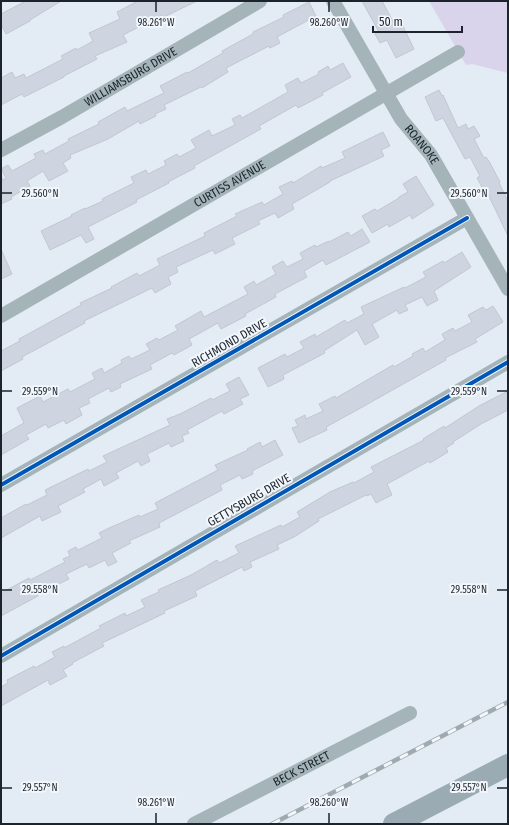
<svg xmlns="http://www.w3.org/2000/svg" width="509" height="825" viewBox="0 0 509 825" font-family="'Fira Sans Condensed',sans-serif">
	<rect width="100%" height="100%" fill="#e3ecf4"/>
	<polygon fill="#d9d3ec" points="429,1 508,1 508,73 472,64 466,65"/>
	<g fill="#ced4e0" stroke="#c2c7d0">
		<polygon points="26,1 61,1 30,20 30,21 6,34 1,24 1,14"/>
		<polygon points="138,1 197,1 164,17 162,15 123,35 127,42 95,56 97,59 64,76 64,77 24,97 22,94 1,105 1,78 12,72 15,78 24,74 26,78 63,59 61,56 76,48 77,50 93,41 89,33 120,19 117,12"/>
		<polygon points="362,1 382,1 395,25 401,22 414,49 396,58 387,40 380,43 375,34 379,32"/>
		<polygon points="309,2 316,16 277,37 280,43 270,48 269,46 226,68 228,72 202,88 201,87 164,105 166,109 155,114 156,116 140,124 139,121 108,139 70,155 71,158 63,163 68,171 49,181 43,171 27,181 30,186 11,197 12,199 1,204 1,176 3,180 6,178 1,169 8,165 12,171 36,158 34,154 43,150 45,154 69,141 68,139 99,124 98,122 125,107 127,111 164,93 160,86 187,72 188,73 223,53 222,51 253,34 253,32 284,17 283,15"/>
		<polygon points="343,63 351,77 322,93 323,95 298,108 296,105 259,126 261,129 194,166 195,168 168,182 169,183 136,200 137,202 88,227 94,239 86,243 81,235 50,250 41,231 72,216 71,215 85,208 85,209 103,201 102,199 134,183 131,177 146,170 148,174 166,165 164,161 177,154 179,157 196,148 191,140 209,130 212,136 235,125 232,119 240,115 242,118 288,92 285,85 298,78 301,83 319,74 318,72 328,66 330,70"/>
		<polygon points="439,90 442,96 443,95 458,128 466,124 468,129 474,126 480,136 474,139 484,158 486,157 490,163 500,182 499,183 508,201 508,236 486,190 484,191 477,178 480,176 470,157 465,159 443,118 436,121 425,97"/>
		<polygon points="383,132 390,146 381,150 384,156 330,181 330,182 292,204 294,209 278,218 275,213 258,221 260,224 232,238 235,244 215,254 213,250 176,267 178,272 168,277 171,284 155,293 152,288 84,321 85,323 22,357 23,359 1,371 1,351 20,341 19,339 81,305 80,303 112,288 111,287 137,273 139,276 160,265 157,259 205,236 204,233 237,216 235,214 262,202 264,205 283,194 279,187 292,181 293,183 321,166 322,168 345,158 342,152"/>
		<polygon points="416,176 434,205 412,219 410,215 389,227 388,224 372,233 362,216 375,209 377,211 399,198 399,197 408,192 403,184"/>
		<polygon points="362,229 370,242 326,265 323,260 304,271 307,277 275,294 276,297 245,314 246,316 221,329 218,323 189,339 192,345 174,355 172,353 150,365 152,369 120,384 121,387 111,392 109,388 88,399 90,403 79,408 82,415 66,424 64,420 48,428 46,424 26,435 29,439 1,455 1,436 24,423 17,408 40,396 43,402 68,389 70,392 95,379 92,373 102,368 104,373 122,363 121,360 129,356 131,359 150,350 146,344 157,338 159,340 178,330 175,326 201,311 204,317 248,294 244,287 254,281 256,285 276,274 272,267 283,261 287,267 303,259 300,253 315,245 316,247 329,241 329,242 348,232 351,236"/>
		<polygon points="1,249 12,274 1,279"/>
		<polygon points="462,252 471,267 434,291 438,300 427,306 422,297 405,305 408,310 399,314 397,310 372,324 379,337 365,345 357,330 324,351 325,353 283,375 284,379 268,387 258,368 285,354 287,357 304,348 300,342 315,334 316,337 345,320 347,323 364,314 361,307 404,287 405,288 426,277 423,272 443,261 444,263"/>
		<polygon points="493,306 503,322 475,339 477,342 445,358 446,360 357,410 326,427 327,430 299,443 292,428 298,426 295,420 305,415 306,419 323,411 319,404 335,396 336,398 393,365 394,367 413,356 412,354 423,348 425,352 445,340 442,334 453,328 455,331 472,322 468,315 483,307 486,310"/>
		<polygon points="239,377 249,395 240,399 243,404 224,414 222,411 187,430 189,433 182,436 184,441 171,447 169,443 147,454 150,461 141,466 138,461 116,473 119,478 104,486 101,479 83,489 85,492 58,506 61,512 42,521 40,516 1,538 1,518 26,504 27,505 47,495 45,490 88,469 89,471 107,462 103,456 170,425 167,419 180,414 211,398 212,400 230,391 226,384"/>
		<polygon points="508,391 508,410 481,424 453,442 454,443 446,448 448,452 430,463 429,461 387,484 392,495 376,503 371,494 367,496 366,495 318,519 319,521 294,537 277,545 279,549 250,562 252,567 244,571 242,567 195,591 197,596 164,611 165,613 102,643 104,646 72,663 73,664 63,670 67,676 50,685 48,680 1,706 1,687 8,683 7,680 34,666 35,668 55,657 52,652 64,646 64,648 101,628 99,626 125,613 126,616 145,607 141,600 159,592 158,590 191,575 217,560 219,563 239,553 235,546 281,525 282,527 300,517 297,512 330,492 353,482 354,483 374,472 371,467 424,440 423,439 444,426 445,428 479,406"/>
		<polygon points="275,440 283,455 252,471 253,474 242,479 240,475 220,485 222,490 159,523 160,527 129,541 131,543 112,553 117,562 108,566 105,560 89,568 87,564 66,574 69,579 38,594 38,596 1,616 1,593 29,578 30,580 65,562 63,559 70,556 68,551 76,547 78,550 102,538 99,533 109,528 139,515 140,517 158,509 155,503 218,470 215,465 248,450 247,449 260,442 262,447"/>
	</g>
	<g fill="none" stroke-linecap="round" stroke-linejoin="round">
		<g stroke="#a4b4b9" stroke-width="14">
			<path id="s1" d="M333 1 401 119 431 155 508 289"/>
			<path id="s2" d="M1 150 62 117 260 1"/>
			<path id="s3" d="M1 316 458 52"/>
			<polyline points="1,485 467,218"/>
			<polyline points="1,656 508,362"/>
			<path id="s4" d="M194 824 410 713"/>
		</g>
		<polyline stroke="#9aabb3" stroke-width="22" points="394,824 508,765"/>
		<g stroke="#9faab0" stroke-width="4.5">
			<polyline id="rail" points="272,824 508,702"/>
		</g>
		<use href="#rail" stroke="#f3f7fc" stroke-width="3" stroke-dasharray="9" stroke-linecap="butt"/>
		<g stroke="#f3f7fc" stroke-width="6">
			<g id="cycleway">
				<polyline points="1,485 467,218"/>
				<polyline points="1,656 508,362"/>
			</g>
		</g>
		<use href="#cycleway" stroke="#0057b8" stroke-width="4"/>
	</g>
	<path fill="none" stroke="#1b242d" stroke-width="1.5" d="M156 2V12M329 2V12M2 193H12M497 193H507M2 391H12M497 391H507M2 590H12M497 590H507M2 788H12M497 788H507M156 813V823M329 813V823"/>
	<g text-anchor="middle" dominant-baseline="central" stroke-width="4" stroke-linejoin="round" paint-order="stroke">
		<g font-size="12" fill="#1b242d" stroke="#f3f7fc">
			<text stroke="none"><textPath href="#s2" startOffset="149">WILLIAMSBURG DRIVE</textPath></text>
			<text stroke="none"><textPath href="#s1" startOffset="169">ROANOKE</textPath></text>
			<text stroke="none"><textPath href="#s3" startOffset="264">CURTISS AVENUE</textPath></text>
			<text transform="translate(229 343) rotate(-30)">RICHMOND DRIVE</text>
			<text transform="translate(249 500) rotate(-30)">GETTYSBURG DRIVE</text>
			<text stroke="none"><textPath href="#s4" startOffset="121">BECK STREET</textPath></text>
		</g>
	</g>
	<g font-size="10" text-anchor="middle" fill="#1b242d" stroke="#f3f7fc" stroke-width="4" stroke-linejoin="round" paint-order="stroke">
		<text x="156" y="26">98.261°W</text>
		<text x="329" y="26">98.260°W</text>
		<text x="40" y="197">29.560°N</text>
		<text x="469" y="197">29.560°N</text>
		<text x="40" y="395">29.559°N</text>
		<text x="469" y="395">29.559°N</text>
		<text x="40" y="593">29.558°N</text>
		<text x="469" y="593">29.558°N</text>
		<text x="40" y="791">29.557°N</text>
		<text x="469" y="791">29.557°N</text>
		<text x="156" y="806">98.261°W</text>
		<text x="329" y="806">98.260°W</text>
	</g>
	<rect width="509" height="825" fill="none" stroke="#1b242d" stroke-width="4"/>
	<path d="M373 26v6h89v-6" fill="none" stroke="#1b242d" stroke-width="2"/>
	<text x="379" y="26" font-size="12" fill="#1b242d" stroke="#f3f7fc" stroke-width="3" paint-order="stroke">50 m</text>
</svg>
